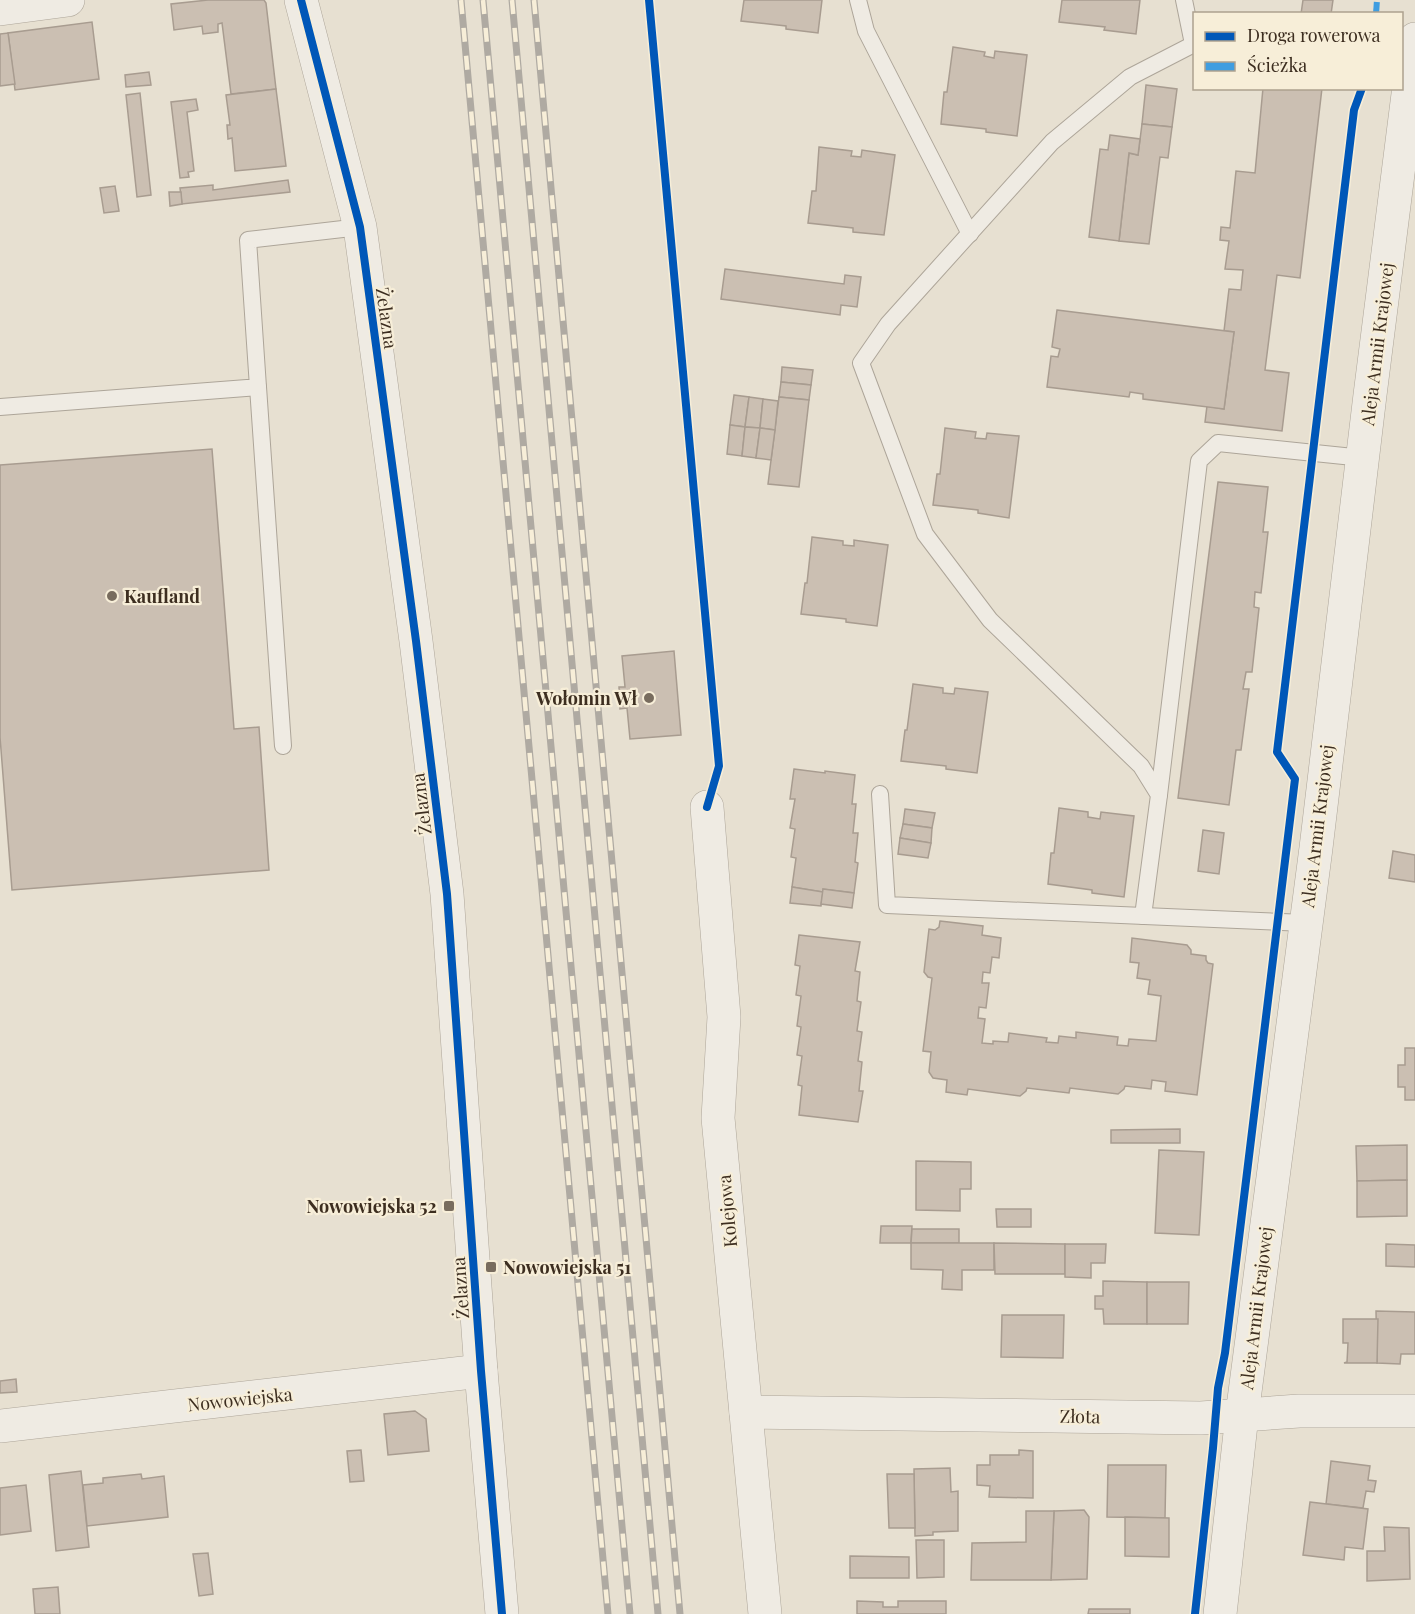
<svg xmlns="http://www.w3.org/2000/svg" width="1415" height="1614" viewBox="0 0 1415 1614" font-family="'Playfair Display',serif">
	<rect width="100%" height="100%" fill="#e7e0d1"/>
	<g fill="#cbbfb2" stroke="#a89c90" stroke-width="1.5">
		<polygon points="208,0 264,0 266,3 276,89 231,94 222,23 218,24 218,32 203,34 202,26 174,30 171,4"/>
		<polygon points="744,0 822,0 818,33 786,29 786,26 741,21"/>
		<polygon points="1062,0 1140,0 1136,34 1104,30 1105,27 1059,22"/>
		<polygon points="1303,0 1333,0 1331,14 1301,14"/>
		<polygon points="92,22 99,79 15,90 8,33"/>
		<polygon points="8,33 15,84 0,86 0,34"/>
		<polygon points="953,47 985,52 984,56 994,58 995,51 1027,55 1017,136 986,132 986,129 941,124 944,92 947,92"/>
		<polygon points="149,72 151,85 126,87 125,75"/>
		<polygon points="1146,85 1177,89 1172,127 1142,124"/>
		<polygon points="1263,88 1322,88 1300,278 1277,275 1265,370 1289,373 1282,431 1205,422 1207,406 1224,409 1234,332 1224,331 1229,289 1241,290 1243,270 1225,269 1229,241 1220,240 1221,227 1230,228 1236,171 1255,173"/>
		<polygon points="276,89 286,166 235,171 232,138 228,139 227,125 230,125 226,95"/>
		<polygon points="140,93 151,195 137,197 126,95"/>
		<polygon points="196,99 198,110 187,112 194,171 188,172 189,177 180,178 171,102"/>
		<polygon points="1142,124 1172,127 1168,158 1160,157 1149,244 1119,241 1129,153 1138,155"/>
		<polygon points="1110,135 1140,139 1138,155 1129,153 1119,241 1089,237 1100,149 1108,150"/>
		<polygon points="819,147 852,151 851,156 861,157 862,150 895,155 884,235 853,232 853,228 808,223 812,191 816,191"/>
		<polygon points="288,180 290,192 182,204 180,188 213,185 213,190"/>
		<polygon points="115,186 119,211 104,213 100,188"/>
		<polygon points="169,192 181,192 182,204 170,206"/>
		<polygon points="725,269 844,284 845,275 861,277 857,307 841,305 840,315 721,299"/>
		<polygon points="1057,310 1234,332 1224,409 1143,399 1143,394 1130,392 1129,397 1047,387 1051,356 1058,357 1060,349 1052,347"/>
		<polygon points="782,367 813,370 811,385 781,382"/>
		<polygon points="781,382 811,385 809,400 779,397"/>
		<polygon points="734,395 749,397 745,427 730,425"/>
		<polygon points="749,397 763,399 760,428 745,427"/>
		<polygon points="779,397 809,400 799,487 768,484"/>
		<polygon points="763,399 778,401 775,430 760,428"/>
		<polygon points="730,425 745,427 742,456 727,454"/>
		<polygon points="745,427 760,428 756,458 742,456"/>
		<polygon points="760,428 775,430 771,460 756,458"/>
		<polygon points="945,428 976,432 975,438 986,439 987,433 1019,436 1009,518 978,513 978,510 933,505 937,474 940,474"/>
		<polygon points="212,449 234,729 259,727 269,870 12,890 0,737 0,465"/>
		<polygon points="1218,482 1268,487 1263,532 1268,532 1261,593 1255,592 1254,607 1259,608 1252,672 1246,672 1243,689 1249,689 1241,750 1236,750 1229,805 1178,798"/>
		<polygon points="812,537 843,541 843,545 854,546 854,540 888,545 877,626 846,622 846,619 801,614 805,583 807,583"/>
		<polygon points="674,651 681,735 630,739 627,708 620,709 619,687 625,687 622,656"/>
		<polygon points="913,684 943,688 943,693 954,694 955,688 988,692 977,773 946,769 946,766 901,761 905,730 907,730"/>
		<polygon points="794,769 825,773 825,771 855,775 852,804 856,804 853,833 858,833 855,862 858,863 854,893 823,889 823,892 792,887 796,858 791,857 795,829 790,828 795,799 790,799"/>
		<polygon points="1059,808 1088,812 1088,817 1100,819 1101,812 1134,816 1124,897 1092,893 1092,890 1048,884 1051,853 1054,853"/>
		<polygon points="905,809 935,813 932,828 903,824"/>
		<polygon points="903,824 932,828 931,843 900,838"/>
		<polygon points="1203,830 1224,833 1219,874 1198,871"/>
		<polygon points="900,838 931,843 928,858 898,854"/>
		<polygon points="1393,851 1415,855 1415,882 1389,878"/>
		<polygon points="792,887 823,892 821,906 790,903"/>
		<polygon points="823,889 854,893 852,908 821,904"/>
		<polygon points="940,921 983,926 982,935 1001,938 999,958 992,957 990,973 983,972 982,983 989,983 986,1008 979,1007 978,1018 985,1019 982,1043 993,1044 993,1041 1008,1042 1009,1033 1047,1038 1046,1042 1058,1043 1059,1036 1076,1038 1076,1032 1118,1037 1117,1045 1128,1046 1129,1039 1156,1041 1161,996 1148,994 1150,980 1137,978 1139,963 1130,962 1132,938 1187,945 1191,950 1191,954 1206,956 1206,960 1208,963 1213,964 1197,1095 1165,1091 1166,1082 1152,1080 1151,1089 1125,1086 1124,1089 1118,1094 1070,1088 1069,1093 1027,1088 1026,1091 1020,1096 968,1089 967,1095 946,1092 947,1080 933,1078 929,1072 931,1052 923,1051 932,978 928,977 924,972 929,929 935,930 939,927"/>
		<polygon points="799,935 860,942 855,971 860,972 857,1001 861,1002 857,1031 862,1032 858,1061 862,1062 859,1091 863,1091 858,1122 799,1115 802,1086 798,1085 802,1056 797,1055 801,1027 797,1026 801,996 796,995 800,966 795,965"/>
		<polygon points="1405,1048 1415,1048 1415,1100 1405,1100 1405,1087 1398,1087 1398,1065 1405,1065"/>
		<polygon points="1180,1129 1180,1143 1111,1143 1111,1130"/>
		<polygon points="1407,1145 1407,1180 1357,1181 1356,1146"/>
		<polygon points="1159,1150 1204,1152 1199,1235 1155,1233"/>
		<polygon points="916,1161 971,1162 971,1189 960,1189 960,1211 916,1210"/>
		<polygon points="1407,1180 1407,1216 1357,1217 1357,1181"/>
		<polygon points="996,1209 1031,1209 1031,1227 997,1227"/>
		<polygon points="881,1226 912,1226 911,1243 880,1243"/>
		<polygon points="912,1229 959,1229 959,1243 911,1243"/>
		<polygon points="911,1243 994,1243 994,1270 962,1270 962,1290 942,1289 943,1270 911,1269"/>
		<polygon points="994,1243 1065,1244 1065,1274 995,1274"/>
		<polygon points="1065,1244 1106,1244 1105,1263 1091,1263 1091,1278 1065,1277"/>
		<polygon points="1386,1244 1415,1245 1415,1267 1386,1266"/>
		<polygon points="1103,1281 1147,1282 1147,1324 1104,1324 1103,1309 1095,1309 1095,1296 1103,1296"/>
		<polygon points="1147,1282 1189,1282 1188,1324 1147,1324"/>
		<polygon points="1376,1311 1415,1312 1415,1354 1401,1354 1400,1364 1377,1363"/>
		<polygon points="1002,1315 1064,1315 1063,1358 1001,1357"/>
		<polygon points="1343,1319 1378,1319 1377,1363 1344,1363 1347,1362 1348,1343 1343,1343"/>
		<polygon points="16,1379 17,1392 0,1393 0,1381"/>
		<polygon points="415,1411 426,1419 429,1451 388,1455 384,1414"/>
		<polygon points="361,1450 364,1481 350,1482 347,1451"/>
		<polygon points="1019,1450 1033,1451 1033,1498 989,1497 990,1486 977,1485 977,1465 990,1465 990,1455 1019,1455"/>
		<polygon points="1331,1461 1370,1466 1368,1480 1376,1481 1374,1492 1366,1491 1363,1508 1326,1504"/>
		<polygon points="1108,1465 1166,1465 1165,1518 1107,1517"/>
		<polygon points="950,1468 951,1492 958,1491 958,1531 933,1532 933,1535 915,1536 914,1469"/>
		<polygon points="81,1471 89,1547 56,1551 49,1475"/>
		<polygon points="141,1474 142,1479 164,1476 168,1517 87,1526 83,1485 103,1483 103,1478"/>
		<polygon points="887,1474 914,1474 915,1528 889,1528"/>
		<polygon points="26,1485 31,1531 0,1535 0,1488"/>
		<polygon points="1310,1502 1368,1509 1363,1549 1345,1547 1344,1560 1303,1555"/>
		<polygon points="1084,1510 1089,1517 1087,1579 1051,1580 1054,1511"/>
		<polygon points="1026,1511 1054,1511 1051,1580 971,1580 972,1543 1026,1542"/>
		<polygon points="1125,1517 1169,1518 1169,1557 1125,1556"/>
		<polygon points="1384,1527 1409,1528 1410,1579 1367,1581 1367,1551 1385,1551"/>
		<polygon points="916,1540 944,1540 944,1577 917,1578"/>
		<polygon points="208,1553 213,1594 199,1596 193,1554"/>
		<polygon points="850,1556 909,1557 909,1578 850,1578"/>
		<polygon points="58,1587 60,1614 35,1614 33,1589"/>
		<polygon points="857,1601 883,1602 883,1607 898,1607 898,1601 946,1601 946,1614 857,1614"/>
		<polygon points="1089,1609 1130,1609 1130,1614 1088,1614"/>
	</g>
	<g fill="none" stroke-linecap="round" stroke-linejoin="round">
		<g stroke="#ada599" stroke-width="18">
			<g id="service">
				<polyline points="858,0 866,31 970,234"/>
				<polyline points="1184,0 1193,44"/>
				<polyline points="258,387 283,746"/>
				<polyline points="0,407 258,387 248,240 360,227"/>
				<polyline points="880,794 887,905 1305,923"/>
				<polyline points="1159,795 1199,461 1218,443 1363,458"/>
				<polyline points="1143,916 1159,795 1141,766 990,620 925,534 861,363 888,324 1052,142 1130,77 1194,44"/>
			</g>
		</g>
		<g stroke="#ada599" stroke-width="34">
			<g id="minor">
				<polyline points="301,0 360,227 416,641 447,894 481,1371 502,1614"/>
				<polyline points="0,9 68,0"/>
				<polyline points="707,807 724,1017 718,1118 765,1614"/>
				<polyline points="746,1412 1201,1418 1299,1411 1415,1411"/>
				<polyline points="0,1426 481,1371"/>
			</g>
		</g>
		<g stroke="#ada599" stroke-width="34">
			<polyline id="tertiary" points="1220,1614 1242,1415 1316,848 1370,395 1415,39"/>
		</g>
		<use href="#service" stroke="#efebe3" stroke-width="16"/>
		<use href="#minor" stroke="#efebe3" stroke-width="33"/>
		<use href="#tertiary" stroke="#efebe3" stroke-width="33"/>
		<g stroke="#afaaa2" stroke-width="7">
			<g id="rail">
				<polyline points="461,0 608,1614"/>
				<polyline points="483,0 630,1614"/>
				<polyline points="512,0 658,1614"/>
				<polyline points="534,0 680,1614"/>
			</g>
		</g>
		<use href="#rail" stroke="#f7eed8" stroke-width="4.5" stroke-dasharray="14" stroke-linecap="butt"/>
		<polyline stroke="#3f9de0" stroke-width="6" stroke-dasharray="12 6" stroke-linecap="butt" points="1376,14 1377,0"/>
		<g stroke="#f7eed8" stroke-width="11">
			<g id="cycleway">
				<polyline points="301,0 360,227 416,641 447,894 481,1371 502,1614"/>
				<polyline points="649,0 719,766 707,807"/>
				<polyline points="1195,1614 1213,1448 1218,1388 1225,1353 1295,779 1277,752 1354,110 1362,88"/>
			</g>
		</g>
		<use href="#cycleway" stroke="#0057b8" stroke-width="8"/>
	</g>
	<g fill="#786c5e" stroke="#f7eed8" stroke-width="2">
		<circle cx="112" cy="596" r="6"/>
		<circle cx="649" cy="698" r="6"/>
		<rect x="443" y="1200" width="12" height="12" rx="3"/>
		<rect x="485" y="1261" width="12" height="12" rx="3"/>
	</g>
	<g text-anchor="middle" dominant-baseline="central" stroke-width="4.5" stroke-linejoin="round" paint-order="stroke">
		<g font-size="18" fill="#3d2e20" stroke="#f7eed8">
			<text transform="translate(387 318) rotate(82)">Żelazna</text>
			<text transform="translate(1377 344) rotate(-83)">Aleja Armii Krajowej</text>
			<text transform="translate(421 804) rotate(-97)">Żelazna</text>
			<text transform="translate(1317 826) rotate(-83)">Aleja Armii Krajowej</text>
			<text transform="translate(727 1211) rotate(-95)">Kolejowa</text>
			<text transform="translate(460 1288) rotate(-94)">Żelazna</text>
			<text transform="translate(1256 1308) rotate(-83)">Aleja Armii Krajowej</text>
			<text transform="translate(240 1399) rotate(-6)">Nowowiejska</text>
			<text transform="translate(1080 1416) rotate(1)">Złota</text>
		</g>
		<g font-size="18" font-weight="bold" fill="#3d2e20" stroke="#f7eed8" text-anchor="start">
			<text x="124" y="596">Kaufland</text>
			<text x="637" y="698" text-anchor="end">Wołomin Wł</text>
			<text x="437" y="1206" text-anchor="end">Nowowiejska 52</text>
			<text x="503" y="1267">Nowowiejska 51</text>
		</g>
	</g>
	<rect x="1193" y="12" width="210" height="78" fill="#f7eed8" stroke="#ada18e" stroke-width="1.5"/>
	<rect x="1205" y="32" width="30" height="9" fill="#0057b8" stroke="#ada18e" stroke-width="1.5"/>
	<text x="1247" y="42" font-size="18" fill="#3d2e20">Droga rowerowa</text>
	<rect x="1205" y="62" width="30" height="9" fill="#3f9de0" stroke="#ada18e" stroke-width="1.5"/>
	<text x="1247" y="72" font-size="18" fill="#3d2e20">Ścieżka</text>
</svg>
